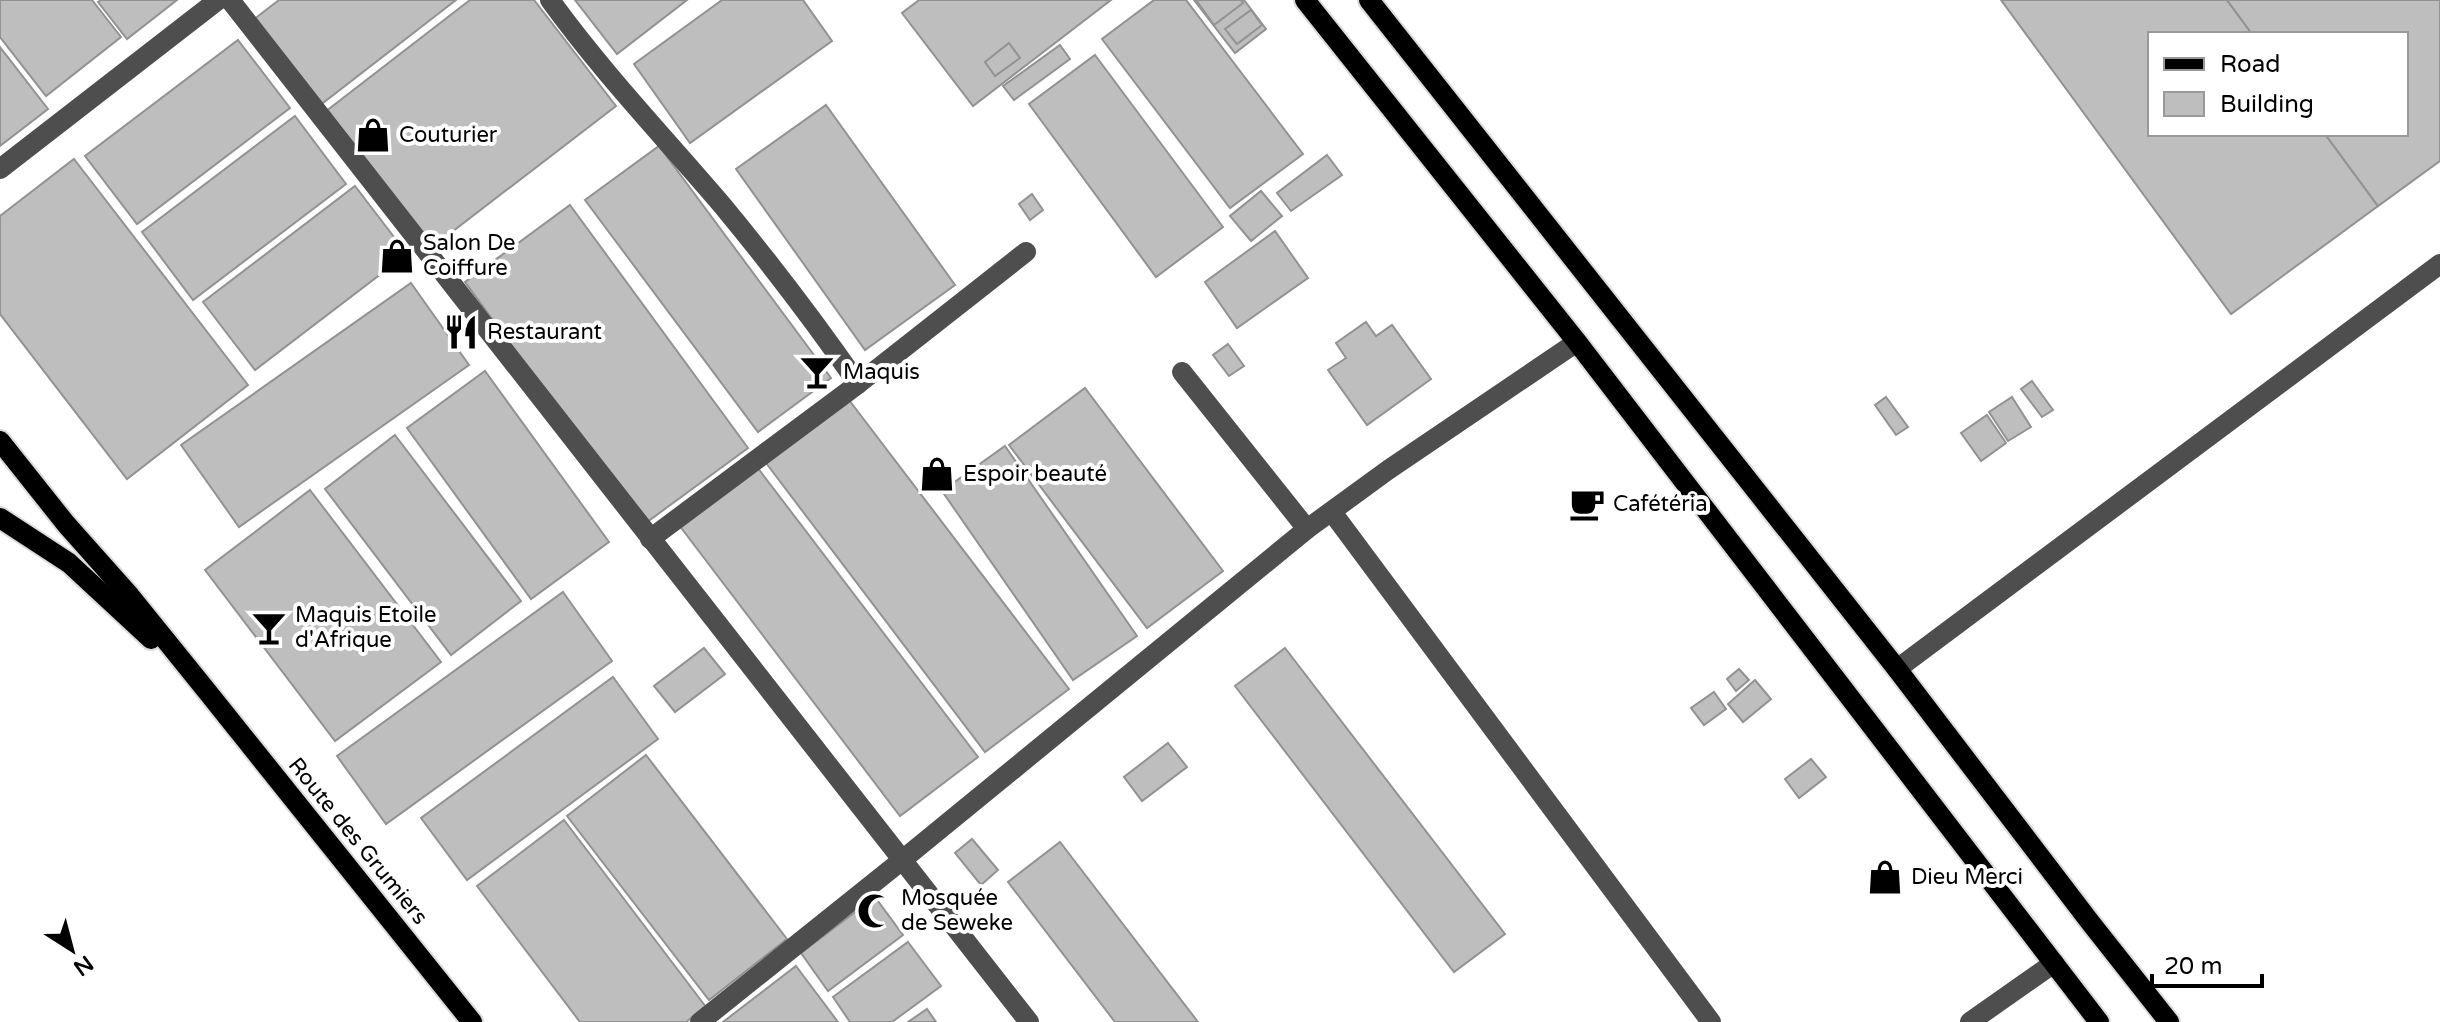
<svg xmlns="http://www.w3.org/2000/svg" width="2440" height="1022" viewBox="0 0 2440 1022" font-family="'Varela Round',sans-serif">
	<rect width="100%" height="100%" fill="#fff"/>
	<g fill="#bebebe" stroke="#929292" stroke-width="2">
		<polygon points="0,0 92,0 121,37 46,96 0,37"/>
		<polygon points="101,0 177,0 127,39 98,2"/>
		<polygon points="279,0 456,0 319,106 253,20"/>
		<polygon points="470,0 534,0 616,106 431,248 325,112"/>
		<polygon points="575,0 687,0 617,54"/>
		<polygon points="722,0 803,0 832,41 690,143 634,64"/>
		<polygon points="919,0 1111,0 973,106 902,13"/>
		<polygon points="1154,0 1186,0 1303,154 1230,208 1102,39"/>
		<polygon points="1194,0 1244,0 1266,29 1235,53"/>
		<polygon points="1196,0 1241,0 1243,3 1214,25"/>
		<polygon points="2001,0 2227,0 2252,34 2150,34 2150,134 2325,134 2378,206 2231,314"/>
		<polygon points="2227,0 2440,0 2440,161 2378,206 2325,134 2406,134 2406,34 2252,34"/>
		<polygon points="1251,10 1262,25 1237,44 1225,29"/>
		<polygon points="238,40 290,108 137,224 85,156"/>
		<polygon points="1009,43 1020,58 995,76 985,62"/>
		<polygon points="1060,45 1070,59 1014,100 1003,86"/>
		<polygon points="0,47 48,109 0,146"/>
		<polygon points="1095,55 1223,227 1156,277 1029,104"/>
		<polygon points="826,105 955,285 865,350 736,169"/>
		<polygon points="295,116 346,184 193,300 142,232"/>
		<polygon points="659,146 831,378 758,432 585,200"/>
		<polygon points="1327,155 1342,175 1291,211 1277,193"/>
		<polygon points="74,159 248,385 127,479 0,314 0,216"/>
		<polygon points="355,186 407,254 255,370 203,302"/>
		<polygon points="1261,191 1282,216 1251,241 1230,216"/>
		<polygon points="1032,194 1043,210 1030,220 1019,204"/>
		<polygon points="570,205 748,448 643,525 465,282"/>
		<polygon points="1275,231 1308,278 1237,328 1205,282"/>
		<polygon points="411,283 469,365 239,527 181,445"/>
		<polygon points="1366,322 1376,336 1392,325 1431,379 1367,425 1328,370 1346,358 1336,343"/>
		<polygon points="1228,344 1244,366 1229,376 1213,355"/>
		<polygon points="485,371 609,542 531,599 407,428"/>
		<polygon points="2032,381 2053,410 2042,417 2021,389"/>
		<polygon points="1085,388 1223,571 1147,628 1009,445"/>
		<polygon points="846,396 1069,689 985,752 763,459"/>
		<polygon points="1886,397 1908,427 1896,435 1875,405"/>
		<polygon points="2012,397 2031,427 2008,441 1989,412"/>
		<polygon points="1987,415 2006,443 1981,461 1961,433"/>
		<polygon points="395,435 521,601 451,655 325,489"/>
		<polygon points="1005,446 1137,636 1073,680 942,491"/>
		<polygon points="757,467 978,757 900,816 679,525"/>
		<polygon points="310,490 441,662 335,741 205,570"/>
		<polygon points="563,592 612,661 386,824 337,756"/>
		<polygon points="704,648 725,674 675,712 654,686"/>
		<polygon points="1285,648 1505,934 1454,972 1235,686"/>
		<polygon points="1739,669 1749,680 1736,691 1727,679"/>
		<polygon points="613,677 658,739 467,880 421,818"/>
		<polygon points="1755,680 1771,699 1743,722 1728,704"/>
		<polygon points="1714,692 1726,709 1704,725 1691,708"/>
		<polygon points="1168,743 1187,767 1142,801 1124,777"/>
		<polygon points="646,755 787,939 709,1000 567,816"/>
		<polygon points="1811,759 1826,777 1799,798 1785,779"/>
		<polygon points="564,820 706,1007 686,1022 580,1022 477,886"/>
		<polygon points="972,839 998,870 981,885 955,853"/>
		<polygon points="1060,842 1198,1022 1115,1022 1008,882"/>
		<polygon points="875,897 903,935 828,991 801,953"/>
		<polygon points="908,942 941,986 892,1022 850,1022 833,997"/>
		<polygon points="796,966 838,1022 723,1022"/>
		<polygon points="927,1009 936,1022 908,1022"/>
	</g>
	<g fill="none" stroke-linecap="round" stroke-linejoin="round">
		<g stroke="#dbdbdb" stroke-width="24">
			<g id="major">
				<polyline points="1305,0 1577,342 2099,1022"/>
				<polyline points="1369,0 1897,669 2090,922 2169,1022"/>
				<polyline points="0,441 66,524 130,596 206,690 472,1022"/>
				<polyline points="0,518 69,563 151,639"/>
			</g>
		</g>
		<g stroke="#4e4e4e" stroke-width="20">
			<polyline points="230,0 1029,1022"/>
			<path d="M550 0C602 72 664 137 722 205 770 263 815 322 858 384"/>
			<polyline points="0,169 218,0"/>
			<polyline points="1182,372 1307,529"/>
			<polyline points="1332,512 1711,1022"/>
			<polyline points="650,539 858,384 1026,252"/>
			<polyline points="1897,669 2440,264"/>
			<polyline points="700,1022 901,861 1307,529 1388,470 1577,342"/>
			<polyline points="1970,1022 2054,963"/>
		</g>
		<use href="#major" stroke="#000" stroke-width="20"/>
	</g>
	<defs>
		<g id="shop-bare" transform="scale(2.76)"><path d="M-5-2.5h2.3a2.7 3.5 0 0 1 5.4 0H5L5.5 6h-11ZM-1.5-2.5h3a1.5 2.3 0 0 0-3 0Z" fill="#000" stroke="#fff" stroke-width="2.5" paint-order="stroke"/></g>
		<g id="restaurant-bare" transform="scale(2.76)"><path d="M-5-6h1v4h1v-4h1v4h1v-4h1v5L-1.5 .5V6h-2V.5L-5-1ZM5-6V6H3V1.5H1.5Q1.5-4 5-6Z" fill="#000" stroke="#fff" stroke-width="2.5" paint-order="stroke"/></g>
		<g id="bar-bare" transform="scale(2.76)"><path d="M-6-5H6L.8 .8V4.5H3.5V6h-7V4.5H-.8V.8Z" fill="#000" stroke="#fff" stroke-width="2.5" paint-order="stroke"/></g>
		<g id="cafe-bare" transform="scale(2.76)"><path d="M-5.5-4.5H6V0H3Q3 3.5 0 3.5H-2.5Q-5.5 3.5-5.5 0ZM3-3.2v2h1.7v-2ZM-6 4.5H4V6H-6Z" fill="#000" stroke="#fff" stroke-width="2.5" paint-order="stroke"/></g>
		<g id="mosque-bare" transform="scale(2.76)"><path d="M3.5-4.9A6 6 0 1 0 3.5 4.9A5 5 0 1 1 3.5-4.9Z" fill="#000" stroke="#fff" stroke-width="2.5" paint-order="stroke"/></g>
	</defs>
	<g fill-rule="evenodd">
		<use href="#shop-bare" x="373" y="135"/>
		<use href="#shop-bare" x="397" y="256"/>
		<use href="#restaurant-bare" x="461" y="332"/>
		<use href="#bar-bare" x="817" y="372"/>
		<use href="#shop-bare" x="937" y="474"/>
		<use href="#cafe-bare" x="1587" y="504"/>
		<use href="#bar-bare" x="269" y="628"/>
		<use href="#shop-bare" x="1885" y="877"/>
		<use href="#mosque-bare" x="875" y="911"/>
	</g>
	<g text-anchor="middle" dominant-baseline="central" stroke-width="8" stroke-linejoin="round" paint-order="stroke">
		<g font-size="22" fill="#000" stroke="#fff" text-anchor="start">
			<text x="399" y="135">Couturier</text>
			<text x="423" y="243">Salon De<tspan x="423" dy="25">Coiffure</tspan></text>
			<text x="487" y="332">Restaurant</text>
			<text x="843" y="372">Maquis</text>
			<text x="963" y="474">Espoir beauté</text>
			<text x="1613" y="504">Cafétéria</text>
			<text x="295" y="615">Maquis Etoile<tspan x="295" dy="25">d'Afrique</tspan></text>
			<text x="1911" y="877">Dieu Merci</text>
			<text x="901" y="898">Mosquée<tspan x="901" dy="25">de Seweke</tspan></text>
		</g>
		<g font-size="22" fill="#000" stroke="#fff">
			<text transform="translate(358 841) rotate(51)">Route des Grumiers</text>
		</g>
	</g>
	<rect x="2148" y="32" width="260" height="104" fill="#ffffff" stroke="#999999" stroke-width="2"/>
	<rect x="2164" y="58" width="40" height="12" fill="#000000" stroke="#999999" stroke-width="2"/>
	<text x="2220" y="72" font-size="24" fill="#000000">Road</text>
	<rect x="2164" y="92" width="40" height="24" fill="#bebebe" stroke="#999999" stroke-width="2"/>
	<text x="2220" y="112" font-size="24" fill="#000000">Building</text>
	<g transform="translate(72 950) rotate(144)" stroke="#ffffff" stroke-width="6" paint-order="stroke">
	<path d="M0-6L14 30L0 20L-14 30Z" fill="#000000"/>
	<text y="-12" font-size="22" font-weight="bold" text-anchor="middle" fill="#000000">N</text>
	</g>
	<path d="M2152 974v12h110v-12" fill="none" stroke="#000000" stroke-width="4"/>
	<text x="2164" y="974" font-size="24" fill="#000000" stroke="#ffffff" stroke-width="6" paint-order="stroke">20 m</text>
</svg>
